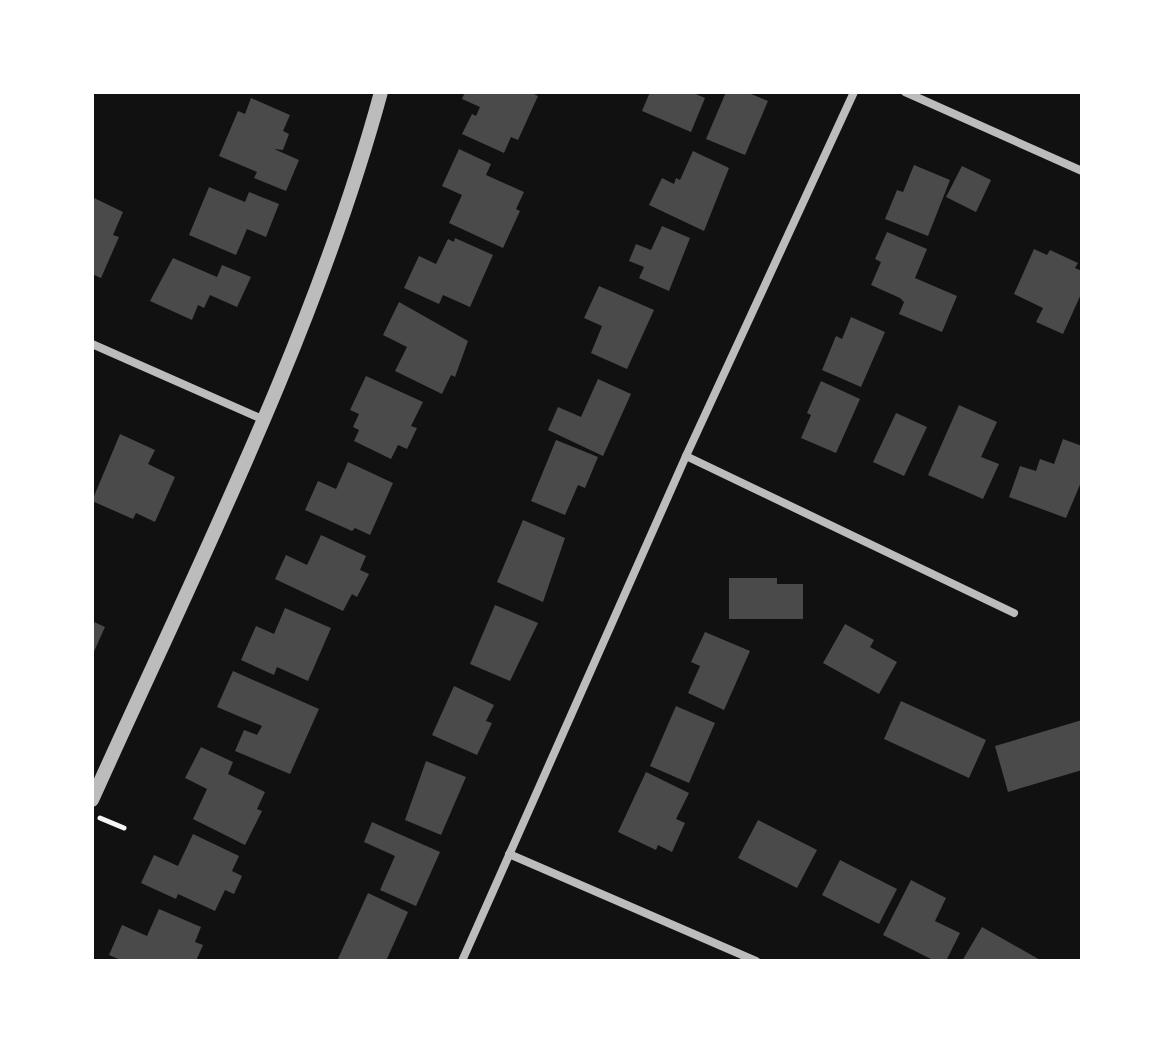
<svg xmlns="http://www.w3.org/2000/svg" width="1174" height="1053" viewBox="0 0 1174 1053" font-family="'Public Sans',sans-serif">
	<rect width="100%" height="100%" fill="#111"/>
	<g fill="#4a4a4a">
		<polygon points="465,92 530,92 538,96 518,140 511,137 504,153 462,134 472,114 476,116 480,107 462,99"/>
		<polygon points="650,92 691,92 705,98 691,132 642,111"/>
		<polygon points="726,92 746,92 768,101 745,155 706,139"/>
		<polygon points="251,98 290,115 283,131 289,134 283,150 274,149 299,160 286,191 254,178 257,172 219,156 238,111 245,114"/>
		<polygon points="459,149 491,164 486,175 524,192 516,209 520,211 503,248 449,223 462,195 442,186"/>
		<polygon points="693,151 729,168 704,231 649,205 662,178 674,184 676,178 680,180"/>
		<polygon points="914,165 950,180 928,236 885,219 897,190 903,192"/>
		<polygon points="962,166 991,180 976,212 946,197"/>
		<polygon points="209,187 245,202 249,192 279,204 266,237 247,229 236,255 189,235"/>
		<polygon points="92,197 123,212 113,235 119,237 101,278 92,274"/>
		<polygon points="662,226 690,238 669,291 639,278 644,267 629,261 636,244 651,250"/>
		<polygon points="887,232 927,249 915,278 957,296 942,332 899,314 904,302 900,298 871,285 881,262 875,259"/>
		<polygon points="455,238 493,255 470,307 443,295 439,304 404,288 419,256 436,264 448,239 454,242"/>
		<polygon points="1034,249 1047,255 1050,250 1078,263 1075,268 1082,271 1082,292 1063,334 1036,322 1043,308 1014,294"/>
		<polygon points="173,258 217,277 222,265 251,277 237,307 210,295 204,308 198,305 192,320 150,301"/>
		<polygon points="599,286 654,310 627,369 591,353 602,326 584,318"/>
		<polygon points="399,302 468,341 455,377 451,375 442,394 395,371 407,347 383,335"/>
		<polygon points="851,317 885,332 861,387 822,370 836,336 842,339"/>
		<polygon points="366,376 423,402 411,426 417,428 407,449 398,445 391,459 354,441 359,430 353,427 359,414 350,410"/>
		<polygon points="598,379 631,394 603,456 548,430 558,407 581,417"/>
		<polygon points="821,381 860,399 836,453 801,438 811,415 807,413"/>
		<polygon points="959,405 997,422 981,457 999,464 983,499 928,475"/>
		<polygon points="896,413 927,427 904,476 873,462"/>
		<polygon points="120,434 155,450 148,464 175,477 155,522 136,513 133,519 92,501"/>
		<polygon points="1063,439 1082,446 1082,480 1066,518 1009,497 1020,466 1036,471 1040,459 1054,464"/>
		<polygon points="556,440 598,457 585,488 578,485 565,515 531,501"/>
		<polygon points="348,462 393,483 370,535 355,528 352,531 305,510 318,481 336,489"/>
		<polygon points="523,520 565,538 543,602 497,582"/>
		<polygon points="321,535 366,556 360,570 369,574 357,597 352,594 343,611 275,579 286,555 307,565"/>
		<polygon points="729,578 777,578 777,584 803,584 803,619 729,619"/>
		<polygon points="495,605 538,623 510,681 470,664"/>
		<polygon points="285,608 331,628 308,681 277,667 274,675 241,660 256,626 274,634"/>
		<polygon points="92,621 105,627 92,656"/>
		<polygon points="845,624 874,640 870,647 897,662 879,694 823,663"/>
		<polygon points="705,632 750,651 724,710 688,693 700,666 691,662"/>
		<polygon points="233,671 319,709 290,774 235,751 244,730 257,735 262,726 217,707"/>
		<polygon points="454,686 494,705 486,721 492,723 477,755 432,735"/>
		<polygon points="901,701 986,740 969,778 884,739"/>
		<polygon points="676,706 715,723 689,783 650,766"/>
		<polygon points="1082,720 1082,770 1008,792 995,746"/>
		<polygon points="201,747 233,762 228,774 265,792 257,809 262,811 245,845 193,819 207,789 185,778"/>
		<polygon points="426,761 466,777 441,835 405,820"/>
		<polygon points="646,772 689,793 676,819 685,823 672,852 658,845 656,850 618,832"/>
		<polygon points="758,820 817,850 797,888 738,858"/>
		<polygon points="372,822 440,852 416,906 380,890 395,856 364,842"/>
		<polygon points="193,834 239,856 232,871 242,876 234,894 225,890 215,911 178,894 176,899 141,883 154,855 178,866"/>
		<polygon points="840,860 897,889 879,924 822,895"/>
		<polygon points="911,880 946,898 935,921 960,933 946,961 935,961 883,935"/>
		<polygon points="368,893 408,912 386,961 337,961"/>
		<polygon points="159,909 201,927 195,942 203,945 196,961 123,961 109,955 122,925 147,936"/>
		<polygon points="982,927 1042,961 962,961"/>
	</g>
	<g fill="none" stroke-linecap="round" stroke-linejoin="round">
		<polyline stroke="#f5f5f5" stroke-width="5" points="100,818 124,828"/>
		<g stroke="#bcbcbc" stroke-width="8">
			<polyline points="905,92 1082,171"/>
			<polyline points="92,344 262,419"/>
			<polyline points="686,456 1014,613"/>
			<polyline points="509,854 756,961"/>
			<polyline points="462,961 686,456 854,92"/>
		</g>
		<path stroke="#bcbcbc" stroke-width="14" d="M92 800C194 573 316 332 381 92"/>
	</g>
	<rect width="1174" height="1053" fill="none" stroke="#ffffff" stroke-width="188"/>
</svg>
